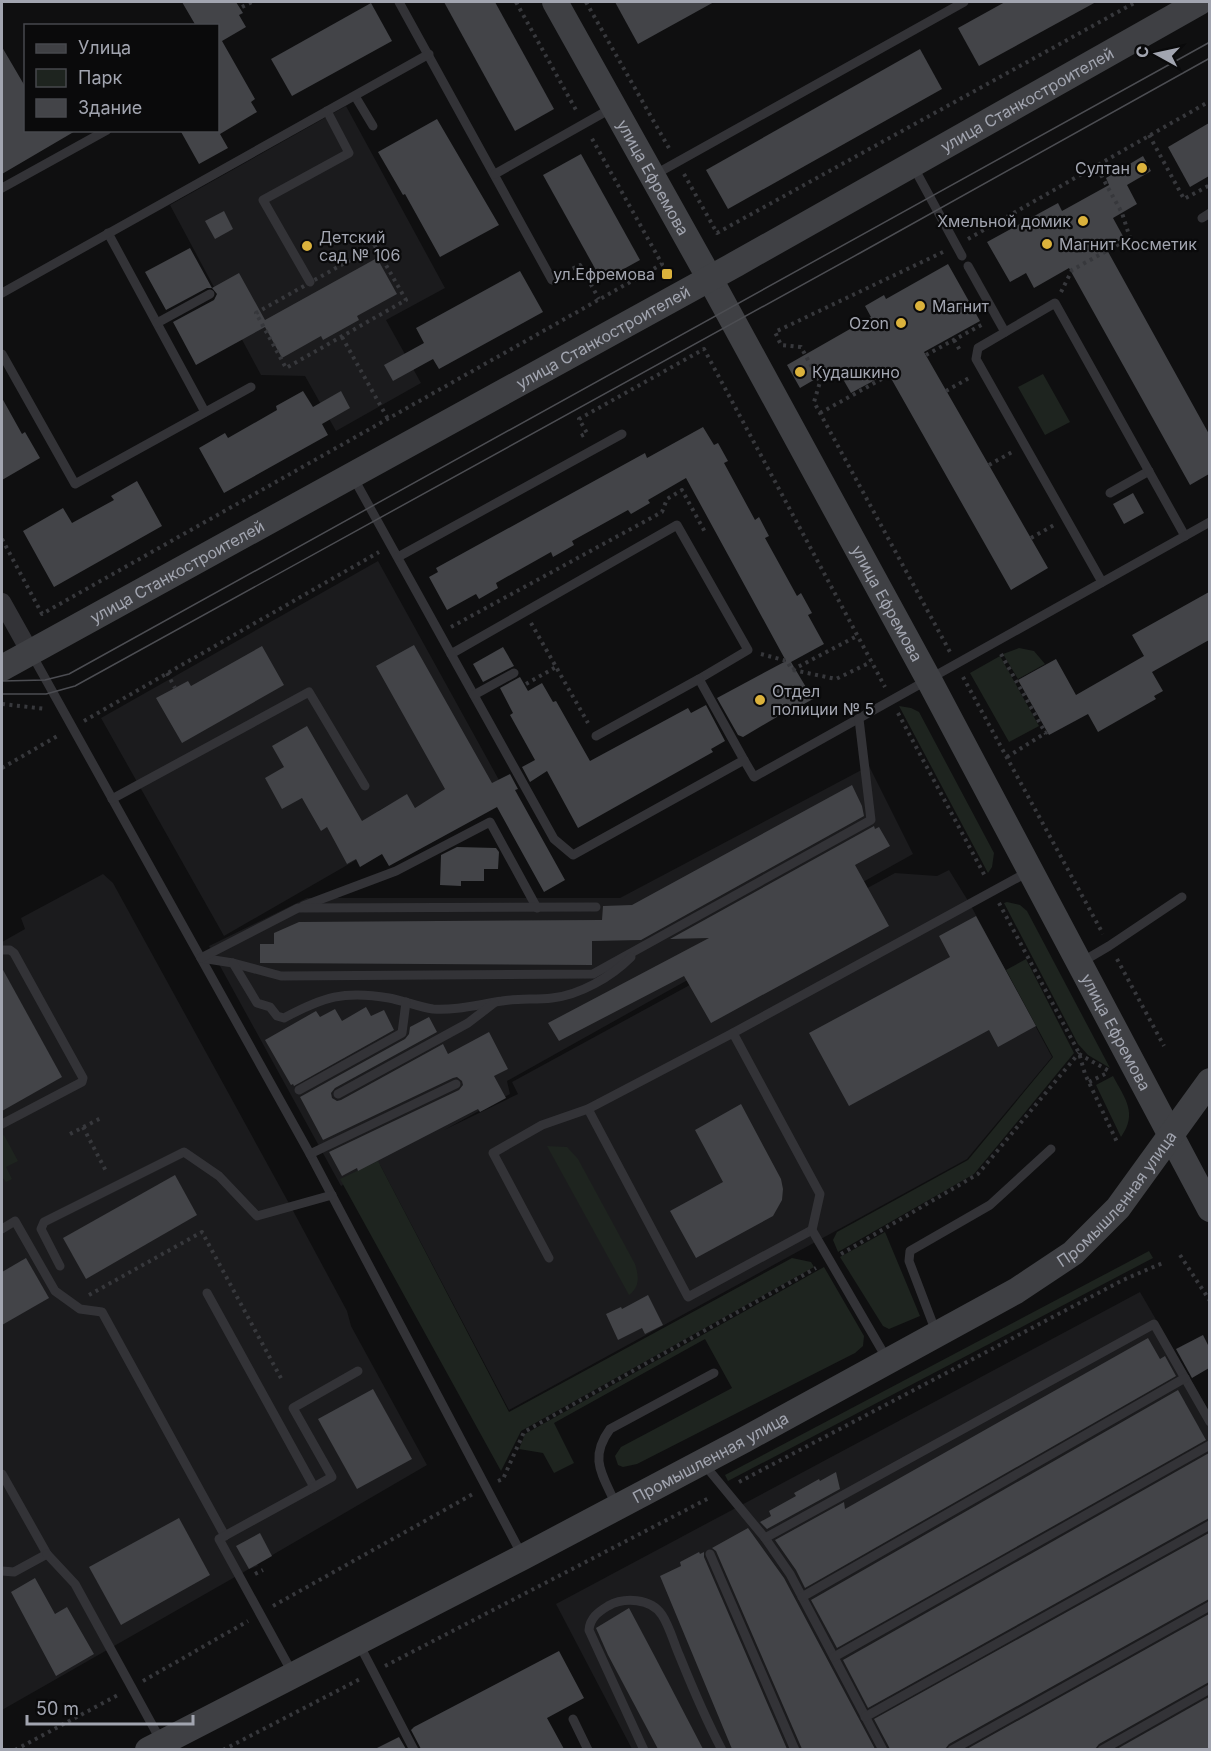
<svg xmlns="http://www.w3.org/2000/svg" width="1211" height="1751" viewBox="0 0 1211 1751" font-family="Inter,sans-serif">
	<rect width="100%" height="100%" fill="#0f0f10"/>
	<g fill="#1b1b1d">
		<polygon points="346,106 445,288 386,320 421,383 336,431 305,376 261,375 170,205"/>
		<polygon points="378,561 499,780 443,811 435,796 415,808 407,795 378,811 387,830 356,860 224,936 101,718"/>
		<polygon points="869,766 913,854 507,1081 510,1094 444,1130 518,1094 512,1082 895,873 937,876 949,870 970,904 1052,1057 967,1159 509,1410 380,1165 341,1186 209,946 307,898 620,898"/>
		<polygon points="103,874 113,883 291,1207 347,1311 351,1326 427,1465 257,1564 258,1566 249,1569 2,1710 2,942 25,929 21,918"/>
		<polygon points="1140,1292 1209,1411 1209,1749 632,1749 556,1604"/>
	</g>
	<g fill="#1e241f">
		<polygon points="1043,374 1070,422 1045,435 1018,387"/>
		<polygon points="1019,648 1034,651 1045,664 1018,679 1003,654"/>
		<polygon points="1000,656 1039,726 1009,742 970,673"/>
		<polygon points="899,706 911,708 919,712 994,853 992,867 988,873"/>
		<polygon points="1007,902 1020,905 1027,911 1110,1068 1088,1055 1078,1044 1004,903"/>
		<polygon points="1026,959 1074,1053 974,1174 838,1252 833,1240 837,1232 968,1160 1053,1057 1006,970"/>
		<path d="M1113 1076C1125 1099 1138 1113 1121 1137L1096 1085Z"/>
		<polygon points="4,1135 18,1161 6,1167 12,1179 6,1182 2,1177 2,1136"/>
		<path d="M547 1146 567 1147 578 1159 635 1264C639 1276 640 1287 629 1295Z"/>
		<polygon points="378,1161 509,1412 792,1258 811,1262 814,1267 521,1431 501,1471 340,1179"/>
		<polygon points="885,1232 920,1316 889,1329 883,1326 840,1257"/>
		<polygon points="1149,1251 1153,1258 728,1481 725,1475"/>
		<polygon points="824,1267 864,1336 863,1346 855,1353 637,1464 623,1467 618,1465 615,1456 621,1447 732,1388 705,1339 554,1423 574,1463 554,1473 543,1453 519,1449 525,1434"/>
	</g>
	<g fill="#434448">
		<polygon points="182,2 236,2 243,13 239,15 246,27 222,41 255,99 251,102 257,112 220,134 228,148 199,164 180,130 218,130 218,26 196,26"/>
		<polygon points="444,2 495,2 554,109 515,131"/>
		<polygon points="615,2 714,2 638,44"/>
		<polygon points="1005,2 1096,2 979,66 958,28"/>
		<polygon points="371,3 392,41 292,96 271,59"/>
		<polygon points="2,47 26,88 26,130 77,130 2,174"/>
		<polygon points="920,49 942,89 728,209 706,170"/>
		<polygon points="437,119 499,225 440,257 405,194 403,195 378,152"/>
		<polygon points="1209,123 1209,176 1190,187 1168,147"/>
		<polygon points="581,154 640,260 602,281 543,175"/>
		<polygon points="1143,156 1151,171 1127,185 1137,204 1113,218 1124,238 1106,248 1209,434 1209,474 1190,485 1069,268 1034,288 1026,273 1010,282 987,242 1058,203 1062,211 1109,185 1106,178"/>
		<polygon points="224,211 233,229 215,239 205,221"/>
		<polygon points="190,248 212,288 207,288 166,310 145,272"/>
		<polygon points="377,258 397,294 357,316 359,320 323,340 321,336 282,358 265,327 196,365 173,322 214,300 217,294 212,288 239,273 265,320"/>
		<polygon points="948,264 980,321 924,352 1048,568 1011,590 888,373 851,393 836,367 800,388 787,365 871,317 865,306 884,295 886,299"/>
		<polygon points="520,271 543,312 439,369 433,359 393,381 384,365 424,343 416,328"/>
		<polygon points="303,391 313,407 341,391 350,408 322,424 328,435 224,493 199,448 225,433 228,438 277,410 276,406"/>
		<polygon points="2,398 22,434 25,432 40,458 2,480"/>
		<polygon points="703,427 714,445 718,443 728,461 724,463 755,520 759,517 769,536 765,538 797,596 801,593 812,613 808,615 824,644 791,662 813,699 804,704 804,708 789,717 782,714 743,737 738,735 717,698 786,661 686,478 648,500 650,503 631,514 628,510 572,541 574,545 553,557 551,552 496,583 498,588 479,599 476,594 447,610 429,577 438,572 436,568 645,453 647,458"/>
		<polygon points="137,481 162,526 54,587 23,531 63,508 72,523 114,500 111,496"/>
		<polygon points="1133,493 1144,513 1124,524 1113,504"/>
		<polygon points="1209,592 1209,640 1152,672 1163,691 1154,696 1156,699 1098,732 1088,714 1049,735 1018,680 1056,659 1076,695 1144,656 1132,635"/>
		<polygon points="414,645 492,783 510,774 518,789 515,790 565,880 544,892 497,807 389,866 382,854 360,867 356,859 347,864 327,827 321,831 302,798 282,809 265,778 284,767 272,746 307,726 362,821 407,794 415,808 445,789 376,666"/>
		<polygon points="262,646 284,685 182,743 156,698 188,681 191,686"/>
		<polygon points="503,647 514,666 483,682 473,664"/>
		<polygon points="520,677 528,691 542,683 553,702 556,701 590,761 688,708 691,713 706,705 725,741 711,749 713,752 578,828 547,771 530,782 522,767 535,760 510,715 513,713 500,688"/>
		<polygon points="852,785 862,806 864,816 641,940 592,941 592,965 260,963 260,944 274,944 274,933 299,922 602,920 603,906 632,905"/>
		<polygon points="874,826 875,829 879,827 890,846 855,865 889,926 711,1023 684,976 559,1041 548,1023 709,938 670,939"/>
		<polygon points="457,847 496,848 499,852 498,869 484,869 484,881 461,881 461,886 440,885 441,855"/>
		<polygon points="976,916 1036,1026 998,1047 989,1030 849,1106 809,1033 950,957 939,936"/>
		<polygon points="2,968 62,1077 2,1111"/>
		<polygon points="366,1007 371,1016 384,1010 394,1030 294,1086 293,1084 291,1085 265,1040 316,1011 320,1017 335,1009 342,1021"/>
		<polygon points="429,1017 437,1032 335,1088 331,1093 332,1098 337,1101 341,1100 443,1044 448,1054 489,1032 508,1069 494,1076 506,1098 480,1112 478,1109 358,1171 357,1168 342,1176 329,1152 459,1090 463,1085 462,1081 457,1077 453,1078 323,1140 300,1097 405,1039 409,1034 410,1027"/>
		<polygon points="741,1104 781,1179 783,1189 782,1200 773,1216 696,1258 670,1211 723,1182 695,1130"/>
		<polygon points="175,1175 197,1215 86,1279 63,1238"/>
		<polygon points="26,1258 49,1298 2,1325 2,1272"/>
		<polygon points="648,1295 663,1325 645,1334 642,1328 618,1340 606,1314 621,1307 622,1309"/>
		<polygon points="1203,1335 1209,1347 1209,1368 1192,1378 1176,1349"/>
		<polygon points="1148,1338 1160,1359 1165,1356 1176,1376 805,1588 796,1570 775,1540 844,1502 845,1509"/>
		<polygon points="373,1389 412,1459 357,1489 318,1419"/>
		<polygon points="1178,1390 1206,1440 837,1648 811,1600"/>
		<polygon points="1209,1453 1209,1518 868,1708 843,1660"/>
		<polygon points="836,1472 840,1489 767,1529 760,1522 771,1516 769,1511 796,1496 794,1493 819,1479 820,1481"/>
		<polygon points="179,1518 210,1575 121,1625 89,1567"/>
		<polygon points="748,1528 784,1578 875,1749 802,1749 716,1551 712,1548"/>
		<polygon points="260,1533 272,1556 249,1569 236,1546"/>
		<polygon points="1209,1533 1209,1599 949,1744 945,1749 890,1749 874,1719"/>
		<polygon points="699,1552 700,1554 704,1552 704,1557 787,1749 732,1749 660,1576 681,1566 680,1562"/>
		<polygon points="35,1578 55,1614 67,1607 94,1654 56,1676 11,1592"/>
		<polygon points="629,1608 654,1655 703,1749 658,1749 608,1655 596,1628"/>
		<polygon points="1209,1614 1209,1682 1099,1744 1095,1749 967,1749"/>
		<polygon points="559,1651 584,1698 547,1718 564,1749 421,1749 411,1730 414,1727"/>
		<polygon points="1209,1697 1209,1749 1117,1749"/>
		<polygon points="399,1737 406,1749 375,1749"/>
	</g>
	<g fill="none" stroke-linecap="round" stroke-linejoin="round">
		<g stroke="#37383c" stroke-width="4" stroke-dasharray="3 4.5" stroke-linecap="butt">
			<polyline points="516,2 576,110"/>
			<polyline points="586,2 670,150"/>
			<polyline points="242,7 252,2"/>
			<polyline points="1149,135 1184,199 1210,185"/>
			<polyline points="684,174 717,233 1136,2"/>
			<polyline points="968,239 1210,101"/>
			<polygon points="375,246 406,300 286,368 256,313"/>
			<polyline points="943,252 775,332 781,345 801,347 820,382 814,402 950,652"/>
			<polyline points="566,272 580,265 599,299"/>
			<polyline points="1061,292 1072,270 1130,238 1122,213 1096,166"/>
			<polyline points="342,337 388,419"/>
			<polyline points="954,340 961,352"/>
			<polyline points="926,355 985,323"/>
			<polyline points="946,391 969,378"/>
			<polyline points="820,413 889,375"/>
			<polyline points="581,436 587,433 579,419 704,349 885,687"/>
			<polyline points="989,465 1012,452"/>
			<polyline points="1031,538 1054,525"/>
			<polyline points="2,539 42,614 662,264 590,135"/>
			<polyline points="531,623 588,723"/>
			<polyline points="451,627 662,512 667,499 682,490 705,532"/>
			<polyline points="761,654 787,661 792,670 857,636"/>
			<polyline points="1001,654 1046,734"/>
			<polyline points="793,670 836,679 871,662"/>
			<polyline points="167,673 175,688"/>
			<polyline points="963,677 1103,934"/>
			<polyline points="526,684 556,667"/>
			<polyline points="2,704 46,709"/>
			<polyline points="898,713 986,878"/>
			<polyline points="84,721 379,552"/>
			<polyline points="1007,757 1047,732"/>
			<polyline points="2,768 59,735"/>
			<polyline points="999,903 1079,1053 1085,1074 1117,1142"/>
			<polyline points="1117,959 1164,1046"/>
			<polyline points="1079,1054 1109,1071"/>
			<polyline points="1089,1082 1109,1072"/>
			<polyline points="83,1127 107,1173"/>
			<polyline points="70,1134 103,1117"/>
			<polyline points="841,1254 978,1174 1079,1053"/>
			<polyline points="1180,1255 1210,1301"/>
			<polyline points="89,1295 202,1232 283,1382"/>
			<polyline points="498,1481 503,1479 524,1432 816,1268"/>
			<polyline points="739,1482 1123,1280 1165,1262"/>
			<polyline points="255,1574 263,1570"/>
			<polyline points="273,1606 473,1494"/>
			<polyline points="385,1666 711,1497"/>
			<polyline points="143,1681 248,1621"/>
			<polyline points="15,1750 118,1695"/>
			<polyline points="223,1750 362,1678"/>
		</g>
		<g stroke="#333337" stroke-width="9">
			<polyline points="399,2 552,280"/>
			<polyline points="355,96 373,126"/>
			<polyline points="913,166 962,256"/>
			<polyline points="495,174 612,108"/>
			<polyline points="654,175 964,2"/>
			<polyline points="2,188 107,130"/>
			<polyline points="1202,218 1210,213"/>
			<polyline points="108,233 205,412"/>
			<polyline points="968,266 1005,332"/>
			<polyline points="310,282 263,200 349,153 327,111"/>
			<polyline points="2,293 429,54"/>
			<polyline points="157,323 210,294"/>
			<polyline points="2,354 75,484 251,387"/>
			<polyline points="353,477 451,654 677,525 748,650 699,679 744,760"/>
			<polyline points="1110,493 1149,471"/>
			<polyline points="398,557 622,434"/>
			<polyline points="1102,582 976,359 978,348 1055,303 1185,536"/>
			<polyline points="31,653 310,1154 522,1555"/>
			<polyline points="451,654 554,839 573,855 744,760 754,777 1210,522"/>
			<polyline points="474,695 514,673"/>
			<polyline points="596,736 699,679"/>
			<polyline points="112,799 309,692 365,786"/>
			<polyline points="303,906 396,871 490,822 537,908"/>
			<polyline points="2,950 10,950 14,953 83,1078 82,1082 2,1124"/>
			<polyline points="201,958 233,963 281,976 593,974 871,820 859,719"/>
			<polyline points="201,958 298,908 596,907"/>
			<path d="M233 963 257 1003 270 1007 277 1016 284 1018C323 997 344 990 389 998 404 1001 419 1007 433 1009 455 1011 480 1004 502 1001 518 998 535 1000 552 998 580 995 611 977 631 957"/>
			<polyline points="1080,963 1109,946 1182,897"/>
			<polyline points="733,1033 1028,872"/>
			<polyline points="299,1090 402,1033 406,1002"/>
			<polyline points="338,1094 468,1023 494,1003"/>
			<polyline points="588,1109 688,1297 812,1230"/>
			<polyline points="310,1154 456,1084"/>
			<polyline points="2,1229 15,1221 55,1291 80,1309 102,1312 225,1536"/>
			<polyline points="549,1258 493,1153 542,1125 588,1109 733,1033 820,1194 812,1230 887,1359"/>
			<polyline points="60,1266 41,1229 44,1222 184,1152 219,1176 257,1216 332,1195"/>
			<polyline points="207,1293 314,1487 219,1539 293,1674"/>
			<polyline points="936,1332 909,1261 910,1251 990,1205 1051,1149"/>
			<polyline points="703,1463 765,1538 790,1574 883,1750"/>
			<polyline points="2,1474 47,1554 14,1572 2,1571"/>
			<polyline points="314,1487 332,1477 293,1408 358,1371"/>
			<path d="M616 1505C603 1475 588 1459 610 1429L714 1373"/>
			<polyline points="765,1538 1154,1324 1210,1422"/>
			<polyline points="47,1554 75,1584 161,1741"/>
			<polyline points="710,1554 795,1750"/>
			<polyline points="802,1597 1185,1378"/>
			<polyline points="359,1644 414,1750"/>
			<polyline points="834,1657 1210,1445"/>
			<polyline points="865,1717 1210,1525"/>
			<polyline points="573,1719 588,1750"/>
			<path d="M644 1750 589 1630C590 1618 598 1612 608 1606 624 1597 651 1598 662 1615 670 1627 674 1644 680 1657 693 1689 706 1720 722 1750"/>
			<polyline points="952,1750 1210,1606"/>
			<polyline points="1102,1750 1210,1689"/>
		</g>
		<polyline stroke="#333337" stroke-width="18" points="2,602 30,652"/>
		<g stroke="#3f4044" stroke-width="26">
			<path id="s1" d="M555 2 710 279 929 680 1210 1209"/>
			<path id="s2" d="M2 668 736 264 1200 2"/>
			<path id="s3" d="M148 1750 523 1557 744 1440 1016 1291 1073 1253 1118 1208 1210 1081"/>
		</g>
		<g stroke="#4c4d52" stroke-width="1.5">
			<polyline points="2,681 45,680 69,674 1210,42"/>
			<polyline points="2,694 46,694 75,686 860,253 1210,58"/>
		</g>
	</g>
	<g fill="#dbb23c" stroke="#0a0a0b" stroke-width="2">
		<circle cx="1142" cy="168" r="6"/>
		<circle cx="1083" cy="221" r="6"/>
		<circle cx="1047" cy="244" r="6"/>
		<circle cx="307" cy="246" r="6"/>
		<rect x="661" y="268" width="12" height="12" rx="3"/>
		<circle cx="920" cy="306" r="6"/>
		<circle cx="901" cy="323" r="6"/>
		<circle cx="800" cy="372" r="6"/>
		<circle cx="760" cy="700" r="6"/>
	</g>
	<g text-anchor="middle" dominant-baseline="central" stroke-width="4.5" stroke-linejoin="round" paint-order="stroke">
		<g font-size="16" fill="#a2a5b0" stroke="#0a0a0b">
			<text stroke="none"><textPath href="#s2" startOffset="1172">улица Станкостроителей</textPath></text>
			<text stroke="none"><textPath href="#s1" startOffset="201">улица Ефремова</textPath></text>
			<text stroke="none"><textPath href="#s2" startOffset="686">улица Станкостроителей</textPath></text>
			<text stroke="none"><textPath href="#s2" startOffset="200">улица Станкостроителей</textPath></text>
			<text stroke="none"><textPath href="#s1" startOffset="687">улица Ефремова</textPath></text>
			<text stroke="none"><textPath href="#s1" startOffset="1173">улица Ефремова</textPath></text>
			<text stroke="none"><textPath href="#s3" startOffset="1120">Промышленная улица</textPath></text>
			<text stroke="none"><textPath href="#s3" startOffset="634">Промышленная улица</textPath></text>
		</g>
		<g font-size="16" fill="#a2a5b0" stroke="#0a0a0b" text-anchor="start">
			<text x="1130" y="168" text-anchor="end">Султан</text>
			<text x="1071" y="221" text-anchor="end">Хмельной домик</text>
			<text x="319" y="237">Детский<tspan x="319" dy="18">сад № 106</tspan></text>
			<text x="1059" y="244">Магнит Косметик</text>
			<text x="655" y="274" text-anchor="end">ул.Ефремова</text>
			<text x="932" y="306">Магнит</text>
			<text x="889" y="323" text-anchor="end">Ozon</text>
			<text x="812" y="372">Кудашкино</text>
			<text x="772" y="691">Отдел<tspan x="772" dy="18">полиции № 5</tspan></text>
		</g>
	</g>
	<rect width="1211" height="1751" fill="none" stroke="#a2a5b0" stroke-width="6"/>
	<rect x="24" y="24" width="195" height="108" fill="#0a0a0b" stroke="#47484d" stroke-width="1.5"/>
	<rect x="36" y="44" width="30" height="9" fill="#3f4044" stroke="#47484d" stroke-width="1.5"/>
	<text x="78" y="54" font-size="18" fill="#a2a5b0">Улица</text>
	<rect x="36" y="69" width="30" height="18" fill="#1e241f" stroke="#47484d" stroke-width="1.5"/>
	<text x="78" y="84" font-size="18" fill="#a2a5b0">Парк</text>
	<rect x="36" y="99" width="30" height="18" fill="#434448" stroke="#47484d" stroke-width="1.5"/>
	<text x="78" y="114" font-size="18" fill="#a2a5b0">Здание</text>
	<g transform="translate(1157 54) rotate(278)" stroke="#0a0a0b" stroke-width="4.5" paint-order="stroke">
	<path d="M0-4.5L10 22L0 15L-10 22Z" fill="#a2a5b0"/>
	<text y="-9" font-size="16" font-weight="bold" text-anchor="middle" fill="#a2a5b0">С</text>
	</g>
	<path d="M27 1715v9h166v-9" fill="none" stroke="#a2a5b0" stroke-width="3"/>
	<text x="36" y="1715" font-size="18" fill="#a2a5b0" stroke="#0a0a0b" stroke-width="4.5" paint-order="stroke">50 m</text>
</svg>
